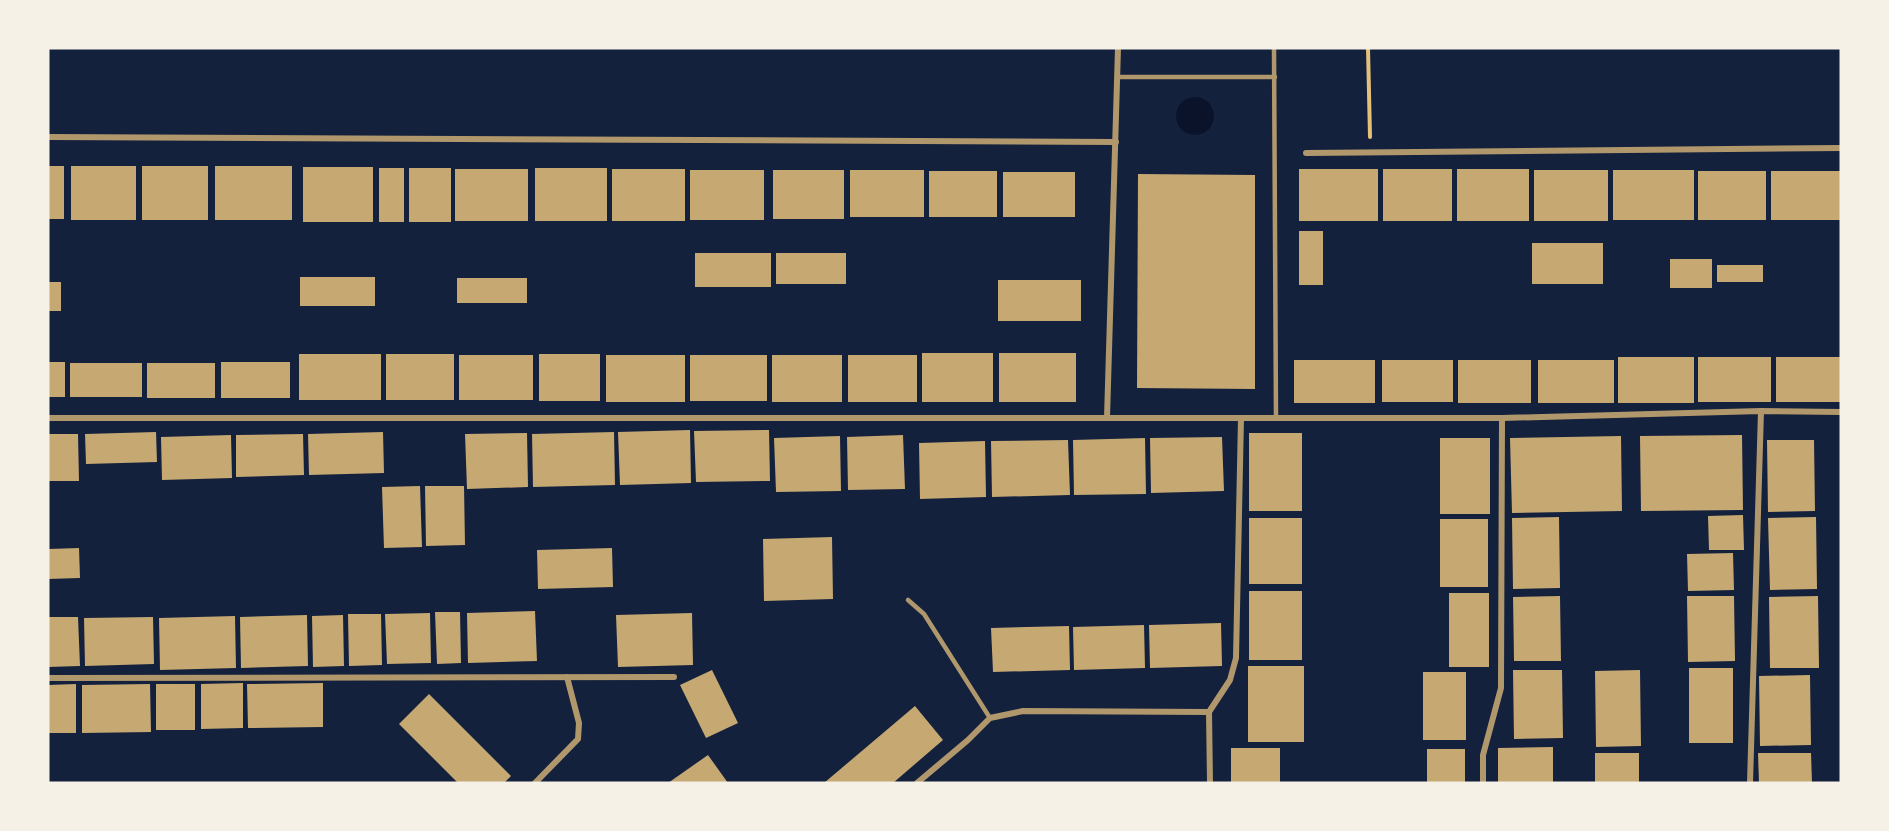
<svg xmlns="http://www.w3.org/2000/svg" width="1889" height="831" viewBox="0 0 1889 831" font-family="Barlow,sans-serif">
	<rect width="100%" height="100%" fill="#14213d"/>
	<circle fill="#0b132b" cx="1195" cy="116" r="19"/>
	<g fill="#c6a872">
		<rect x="48" y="166" width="16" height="53"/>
		<rect x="71" y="166" width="65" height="54"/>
		<rect x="142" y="166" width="66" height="54"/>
		<rect x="215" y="166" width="77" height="54"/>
		<rect x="303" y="167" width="70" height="55"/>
		<rect x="379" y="168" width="25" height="54"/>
		<rect x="409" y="168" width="42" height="54"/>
		<rect x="535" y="168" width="72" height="53"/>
		<rect x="455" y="169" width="73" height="52"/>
		<rect x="612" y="169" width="73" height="52"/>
		<rect x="1299" y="169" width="79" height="52"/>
		<rect x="1383" y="169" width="69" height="52"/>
		<rect x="1457" y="169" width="72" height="52"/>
		<rect x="690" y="170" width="74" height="50"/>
		<rect x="773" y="170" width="71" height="49"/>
		<rect x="850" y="170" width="74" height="47"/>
		<rect x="1534" y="170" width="74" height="51"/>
		<rect x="1613" y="170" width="81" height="50"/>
		<rect x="929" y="171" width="68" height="46"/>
		<rect x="1698" y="171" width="68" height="49"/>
		<rect x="1771" y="171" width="70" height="49"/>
		<rect x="1003" y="172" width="72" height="45"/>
		<polygon points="1138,174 1255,175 1255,389 1137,388"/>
		<rect x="1299" y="231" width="24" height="54"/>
		<rect x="1532" y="243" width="71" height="41"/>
		<rect x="695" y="253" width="76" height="34"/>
		<rect x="776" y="253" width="70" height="31"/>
		<rect x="1670" y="259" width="42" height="29"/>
		<rect x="1717" y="265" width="46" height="17"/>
		<rect x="300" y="277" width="75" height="29"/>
		<rect x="457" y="278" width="70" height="25"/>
		<rect x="998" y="280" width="83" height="41"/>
		<rect x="48" y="282" width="13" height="29"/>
		<rect x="922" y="353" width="71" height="49"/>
		<rect x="999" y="353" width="77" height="49"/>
		<rect x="299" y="354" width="82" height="46"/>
		<rect x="386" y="354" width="68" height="46"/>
		<rect x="539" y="354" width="61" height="47"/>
		<rect x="459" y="355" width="74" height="45"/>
		<rect x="606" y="355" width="79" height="47"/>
		<rect x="690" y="355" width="77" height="46"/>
		<rect x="772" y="355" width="70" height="47"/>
		<rect x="848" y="355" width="69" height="47"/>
		<rect x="1618" y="357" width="76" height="46"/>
		<rect x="1698" y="357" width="73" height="45"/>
		<rect x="1776" y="357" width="65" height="45"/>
		<rect x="1294" y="360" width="81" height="43"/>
		<rect x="1382" y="360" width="71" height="42"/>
		<rect x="1458" y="360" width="73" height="43"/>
		<rect x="1538" y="360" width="76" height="43"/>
		<rect x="48" y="362" width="17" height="35"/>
		<rect x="221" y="362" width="69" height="36"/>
		<rect x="70" y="363" width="72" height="34"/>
		<rect x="147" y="363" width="68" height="35"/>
		<polygon points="690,430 691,483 620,485 618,432"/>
		<polygon points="769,430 770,481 696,482 694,431"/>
		<polygon points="156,432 157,462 86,464 85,434"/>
		<polygon points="383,432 384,473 309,475 308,434"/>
		<polygon points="614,432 615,485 533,487 532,434"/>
		<polygon points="527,433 528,487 467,489 465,434"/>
		<rect x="1249" y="433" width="53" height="78"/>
		<polygon points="48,434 78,434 79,481 48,481"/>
		<polygon points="303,434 304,475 236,477 236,435"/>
		<polygon points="231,435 232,478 162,480 161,437"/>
		<polygon points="903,435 905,489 848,490 847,437"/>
		<polygon points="1742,435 1743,510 1641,511 1640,436"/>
		<polygon points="840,436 841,491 776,492 774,438"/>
		<polygon points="1621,436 1622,511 1512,513 1510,438"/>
		<polygon points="1222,437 1224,491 1151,493 1150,438"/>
		<polygon points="1145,438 1146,494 1074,495 1073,440"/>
		<rect x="1440" y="438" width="50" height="76"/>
		<polygon points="1068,440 1070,495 992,497 991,441"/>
		<polygon points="1767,440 1814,440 1815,511 1768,512"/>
		<polygon points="985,441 986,497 920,499 919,443"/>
		<polygon points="420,486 422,547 384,548 382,487"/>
		<polygon points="425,486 464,486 465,545 426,546"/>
		<polygon points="1743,515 1744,550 1709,550 1708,516"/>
		<polygon points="1559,517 1560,588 1513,589 1512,518"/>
		<polygon points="1816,517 1817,589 1770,590 1768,518"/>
		<rect x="1249" y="518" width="53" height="66"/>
		<rect x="1440" y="519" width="48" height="68"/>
		<polygon points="832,537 833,599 764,601 763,539"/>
		<polygon points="79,548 80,578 48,579 48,549"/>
		<polygon points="612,548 613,587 538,589 537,550"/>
		<polygon points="1733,553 1734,590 1688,591 1687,554"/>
		<rect x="1249" y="591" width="53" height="69"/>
		<rect x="1449" y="593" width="40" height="74"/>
		<polygon points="1560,596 1561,661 1514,661 1513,597"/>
		<polygon points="1687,596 1734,596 1735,661 1688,662"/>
		<polygon points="1818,596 1819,668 1770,668 1769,597"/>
		<polygon points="535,611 537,661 468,663 467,613"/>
		<polygon points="435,612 460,612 461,663 437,664"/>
		<polygon points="430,613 431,663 387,664 385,614"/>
		<polygon points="692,613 693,665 618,667 616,615"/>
		<polygon points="348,614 381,614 382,665 349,666"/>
		<polygon points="307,615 308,666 241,668 240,617"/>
		<polygon points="343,615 344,666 313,667 312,616"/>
		<polygon points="235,616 236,668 160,670 159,618"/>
		<polygon points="48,617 78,617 80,666 48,667"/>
		<polygon points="153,617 154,664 85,666 84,618"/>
		<polygon points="1221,623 1222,666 1150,668 1149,625"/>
		<polygon points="1144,625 1145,668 1074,670 1073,627"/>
		<polygon points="1069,626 1070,670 993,672 991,628"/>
		<rect x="1248" y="666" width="56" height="76"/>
		<rect x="1689" y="668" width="44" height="75"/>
		<polygon points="712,670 738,723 706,738 680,685"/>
		<polygon points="1513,670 1562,670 1563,738 1514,739"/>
		<polygon points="1640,670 1641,746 1596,747 1595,671"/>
		<rect x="1423" y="672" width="43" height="68"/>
		<polygon points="1810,675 1811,745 1760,746 1759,676"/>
		<polygon points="243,683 243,728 201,729 201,684"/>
		<polygon points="323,683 323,727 248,728 247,684"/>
		<polygon points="76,684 76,733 48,733 48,685"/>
		<polygon points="150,684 151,732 82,733 82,685"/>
		<rect x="156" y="684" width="39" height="46"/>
		<polygon points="429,694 511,776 504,783 458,783 399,724"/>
		<polygon points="915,706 943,740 893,783 824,783"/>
		<polygon points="1553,747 1553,783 1498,783 1498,748"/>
		<rect x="1231" y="748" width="49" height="35"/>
		<rect x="1427" y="749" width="38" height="34"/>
		<rect x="1595" y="753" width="44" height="30"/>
		<polygon points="1758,753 1811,753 1812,783 1759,783"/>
		<polygon points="708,755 728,783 668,783"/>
	</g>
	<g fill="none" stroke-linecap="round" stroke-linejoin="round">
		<polyline stroke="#e5c07b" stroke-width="4" points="1368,48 1370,137"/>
		<g stroke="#b1986c" stroke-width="4.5">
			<polyline points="1274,48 1276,418"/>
			<polyline points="1118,77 1275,77"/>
			<polyline points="908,600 924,614 990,718"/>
		</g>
		<g stroke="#b1986c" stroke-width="6">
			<polyline points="48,137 1116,142"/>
			<polyline points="1306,153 1841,148"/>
			<polyline points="48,418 1502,418 1761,411 1841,412"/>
			<polyline points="1107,418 1118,48"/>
			<polyline points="48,678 674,677"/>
			<polyline points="535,783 578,739 579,723 567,677"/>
			<polyline points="917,783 968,740 990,718 1023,711 1209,712"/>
			<polyline points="1210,783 1209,712 1230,680 1236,658 1241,418"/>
			<polyline points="1483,783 1483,755 1501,688 1502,418"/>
			<polyline points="1750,783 1761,411"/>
		</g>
	</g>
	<rect width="1889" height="831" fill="none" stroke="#f6f1e7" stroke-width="99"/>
</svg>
